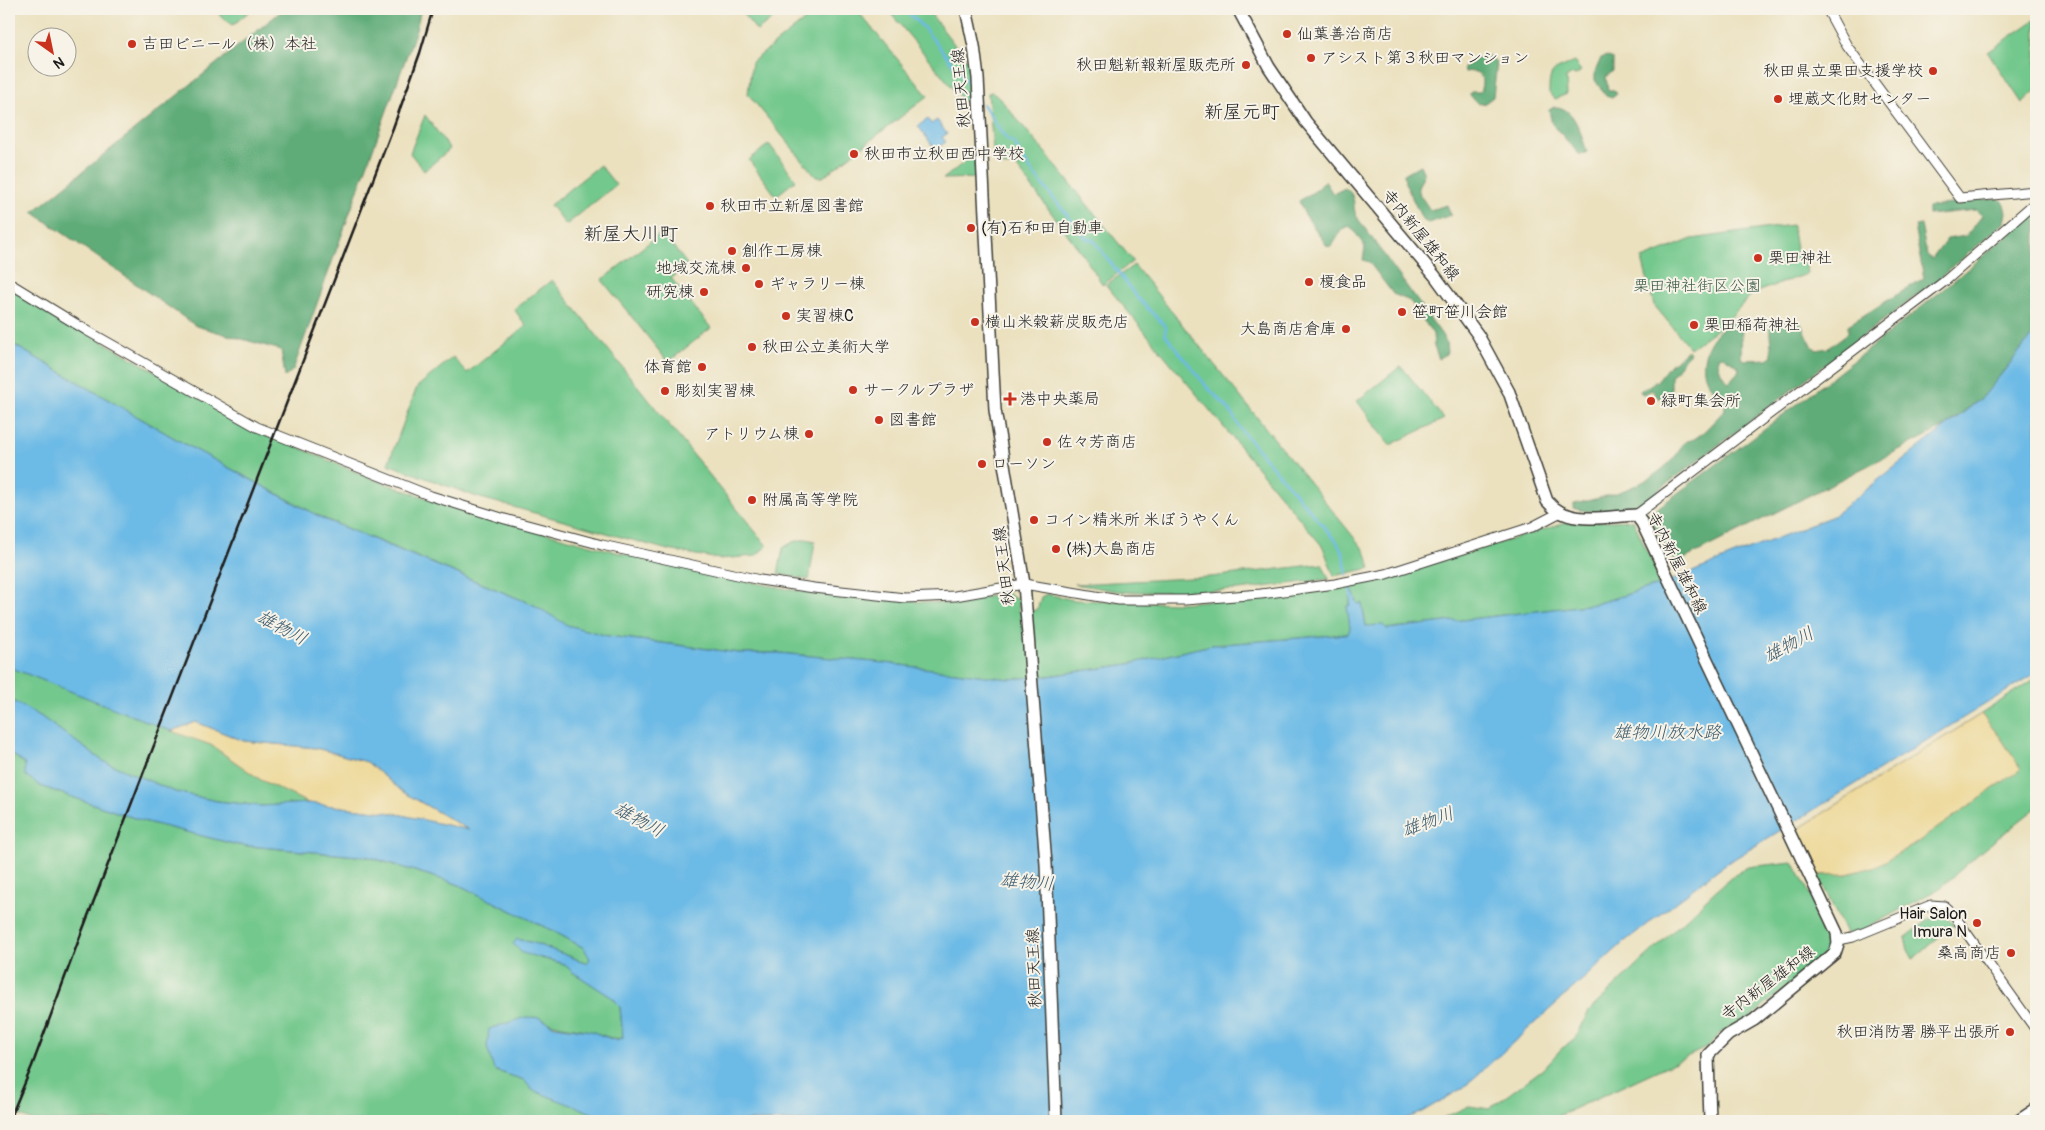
<svg xmlns="http://www.w3.org/2000/svg" width="2045" height="1130" viewBox="0 0 2045 1130" font-family="Pangolin,'Klee One',sans-serif">
	<rect width="100%" height="100%" fill="#f7f3e8"/>
	<filter id="ink" filterUnits="userSpaceOnUse"><feTurbulence type="fractalNoise" baseFrequency=".02" numOctaves="2"/><feDisplacementMap in="SourceGraphic" scale="10" xChannelSelector="R" yChannelSelector="G"/><feConvolveMatrix kernelMatrix="1 2 1 2 8 2 1 2 1" color-interpolation-filters="sRGB"/></filter>
	<filter id="wash" filterUnits="userSpaceOnUse"><feTurbulence type="fractalNoise" baseFrequency=".0096" numOctaves="4" result="noise"/><feDisplacementMap in="SourceGraphic" scale="20" xChannelSelector="R" yChannelSelector="G"/><feGaussianBlur stdDeviation="1.12" result="paint"/><feColorMatrix in="noise" values="0 0 0 0 0 0 0 0 0 0 0 0 0 0 0 0 0 1.4 0 .05"/><feComposite in="paint" operator="in"/></filter>
	<g filter="url(#wash)">
		<rect width="100%" height="100%" fill="#ebe1bf"/>
		<g fill="#73c88d" stroke="#487254">
			<polygon points="224,9 252,9 233,25 219,15"/>
			<polygon points="739,9 785,9 757,31"/>
			<polygon points="819,9 856,9 928,96 823,177 816,177 748,94 752,62"/>
			<polygon points="887,9 927,9 971,66 973,104 971,110"/>
			<polygon points="2036,19 2036,90 2022,103 1988,52"/>
			<path d="M1574 62 1581 71 1576 75 1572 74 1566 78 1567 94 1555 99 1549 93C1549 69 1553 71 1574 62Z"/>
			<polygon points="992,92 1002,101 1048,156 1133,261 1103,285 1081,252 1015,165 1005,166 994,161 988,93"/>
			<polygon points="425,115 450,149 424,171 410,153"/>
			<polygon points="769,144 796,180 776,196 749,160"/>
			<polygon points="976,153 977,178 943,179"/>
			<polygon points="600,165 616,185 566,225 550,205"/>
			<polygon points="1792,225 1797,255 1806,266 1807,274 1753,293 1724,324 1690,348 1654,305 1642,259 1692,239"/>
			<polygon points="662,232 687,264 671,278 711,328 668,362 602,280"/>
			<polygon points="1134,265 1365,551 1371,568 1334,576 1323,547 1106,285"/>
			<polygon points="552,280 767,546 755,556 719,559 668,550 477,497 388,464 417,387 453,357 467,373 526,326 514,309"/>
			<polygon points="9,288 258,430 370,478 452,507 616,552 708,574 799,591 947,604 1008,593 1019,600 1019,612 1037,610 1041,597 1047,594 1074,600 1180,603 1299,593 1386,578 1565,523 1633,520 1662,584 1595,604 1387,629 1366,626 1362,604 1358,604 1351,589 1350,606 1347,606 1351,628 1348,634 1212,645 1129,664 1048,676 1009,679 885,663 779,653 739,653 608,636 566,625 534,605 325,519 181,442 9,342"/>
			<polygon points="1401,366 1444,419 1390,445 1357,401"/>
			<polygon points="806,539 815,541 809,580 778,574 783,548 793,542"/>
			<polygon points="1322,564 1329,579 1239,590 1162,592 1123,592 1075,584 1210,577"/>
			<polygon points="9,667 211,745 261,780 308,803 261,806 217,801 175,792 103,761 40,716 9,699"/>
			<polygon points="2036,678 2036,808 1984,849 1940,888 1863,930 1846,934 1818,875 1847,874 1876,866 1912,846 2021,769 2000,737 1981,714"/>
			<path d="M9 752 25 764 40 786 143 821 238 845 368 857 457 884 557 933 584 948 591 959 587 963 534 943 517 939 540 958 565 964 571 971 614 999 620 1007 623 1038C610 1040 601 1034 589 1031 570 1026 558 1028 540 1018L494 1070 524 1080 617 1121H33L9 1111Z"/>
			<polygon points="1793,862 1833,938 1832,948 1750,1018 1720,1033 1708,1047 1547,1121 1436,1121 1469,1106 1489,1109 1543,1069 1562,1048 1575,1040 1589,1011 1715,891 1738,872 1748,867"/>
			<polygon points="1944,914 1954,924 1913,959 1908,950 1905,938 1935,915"/>
		</g>
		<g fill="#5eac78" stroke="#3d644a" fill-rule="evenodd">
			<polygon points="284,9 421,9 416,30 293,370 285,377 281,350 196,326 33,212"/>
			<path d="M1490 56 1497 63 1493 97 1485 103 1478 104 1470 95 1471 92H1480C1485 78 1481 69 1465 72L1463 68 1478 58Z"/>
			<polygon points="1607,56 1613,59 1613,71 1606,77 1608,90 1614,90 1617,94 1612,98 1606,96 1595,80 1595,72 1601,58"/>
			<path d="M1554 107C1575 106 1581 135 1587 152L1580 155 1552 124 1549 110Z"/>
			<polygon points="1420,165 1424,174 1418,187 1420,195 1430,210 1447,205 1451,215 1428,223 1422,219 1405,183 1404,174"/>
			<path d="M1325 181 1333 194 1345 188C1357 195 1352 204 1356 216L1442 335 1446 343 1447 353 1439 359 1434 347 1433 334 1415 308 1410 301 1393 294 1369 262 1363 260 1365 247 1353 229 1349 226 1342 229 1331 247 1327 246 1304 213 1299 201 1318 189Z"/>
			<path d="M1997 198 2003 201 2006 212 2004 223 1937 280 1639 505C1623 514 1590 514 1573 508L1574 504C1613 495 1652 486 1678 453 1680 451 1679 448 1681 446 1684 441 1689 441 1694 439 1705 433 1716 418 1725 410 1726 395 1717 396 1710 386 1692 360 1715 326 1740 317L1742 323 1741 357 1743 360 1768 359 1772 356 1769 325 1799 320 1812 346 1817 350 1828 348 1848 333V325L1924 278 1915 232 1916 226 1921 225 1927 255 1932 259 1947 239 1966 236 1982 216 1976 210 1928 215V207ZM1723 356 1739 367 1738 372 1729 382C1722 377 1717 365 1718 357Z"/>
			<path d="M2036 210V331L1983 397 1944 427 1676 563 1648 515C1781 417 1914 319 2036 210Z"/>
			<path d="M1688 350 1690 353C1681 360 1679 369 1671 376V394L1668 399 1658 398 1652 390 1644 394 1641 393 1640 391 1657 381 1668 367Z"/>
		</g>
		<g fill="#eeda9e" stroke="#857b5d">
			<polygon points="1981,714 2000,737 2021,769 1912,846 1876,866 1847,874 1818,875 1798,829"/>
			<polygon points="196,722 244,741 316,748 368,762 403,792 471,831 393,813 308,803 261,780 211,745 171,731"/>
		</g>
		<g fill="#6cbae6" stroke="#446b81">
			<polygon points="928,119 931,124 937,120 947,134 942,137 946,142 935,149 918,126"/>
			<polygon points="2036,331 2036,673 1721,867 1624,942 1463,1088 1420,1113 1400,1121 613,1121 532,1090 524,1080 494,1070 487,1047 489,1029 526,1017 540,1018 555,1026 591,1031 614,1040 623,1038 620,1007 614,999 571,971 565,964 522,953 513,944 517,939 534,943 587,963 590,959 584,948 557,933 457,884 369,857 238,845 143,821 40,786 25,775 25,764 9,752 9,699 40,716 103,761 175,792 217,801 261,806 308,803 393,813 469,830 403,792 367,762 316,748 244,741 196,722 171,731 9,667 9,342 181,442 326,520 534,605 567,625 608,636 739,653 779,653 885,663 1009,679 1048,676 1129,664 1212,645 1348,634 1350,628 1347,606 1350,605 1351,587 1358,604 1362,603 1366,626 1383,625 1387,629 1595,604 1662,584 1833,516 1983,397"/>
		</g>
		<g fill="none" stroke-linecap="round" stroke-linejoin="round">
			<g stroke="#6cbae6" stroke-width="2.5">
				<polyline points="904,9 924,28 974,91"/>
				<polyline points="983,104 1002,133 1008,140 1014,143 1029,168 1086,238 1094,241 1136,296 1166,327 1165,334 1207,387 1229,409 1241,430 1337,542 1343,553 1347,575"/>
				<polyline points="1350,588 1351,596"/>
			</g>
		</g>
	</g>
	<g filter="url(#ink)">
		<g fill="none" stroke-linecap="round" stroke-linejoin="round">
			<g stroke="#3b3a34" stroke-width="11">
				<g id="tertiary">
					<polyline points="1827,9 1847,46 1960,198 2036,191"/>
					<polyline points="9,283 86,330 257,427 431,496 505,519 602,545 760,580 814,588 905,598 955,596 1024,584 1119,600 1185,600 1261,594 1335,584 1386,574 1532,527 1559,513"/>
					<polyline points="1636,515 1945,281 2036,202"/>
					<polyline points="1839,940 1853,937 1931,905 1944,906 1953,914 2036,1030"/>
				</g>
			</g>
			<g stroke="#3b3a34" stroke-width="14">
				<g id="primary">
					<polyline points="966,9 974,46 978,78 995,410 1024,584 1046,864 1056,1121"/>
					<path d="M1238 9 1269 67 1306 122 1435 276 1478 335 1509 392 1547 501C1568 527 1606 516 1636 515L1642 523 1837 933 1838 944 1835 953 1754 1020 1728 1035 1708 1055 1710 1121"/>
					<polyline points="2018,1121 2036,1109"/>
				</g>
			</g>
			<use href="#tertiary" stroke="#fff" stroke-width="9"/>
			<use href="#primary" stroke="#fff" stroke-width="11"/>
			<polyline stroke="#1c1c1c" stroke-width="2.5" points="9,1121 32,1066 81,934 393,128 420,53 433,9"/>
		</g>
	</g>
	<g fill="#c8321e" stroke="#f7f3e8" stroke-width="2">
		<circle cx="1287" cy="34" r="5"/>
		<circle cx="132" cy="44" r="5"/>
		<circle cx="1311" cy="58" r="5"/>
		<circle cx="1246" cy="65" r="5"/>
		<circle cx="1933" cy="71" r="5"/>
		<circle cx="1778" cy="99" r="5"/>
		<circle cx="854" cy="154" r="5"/>
		<circle cx="710" cy="206" r="5"/>
		<circle cx="971" cy="228" r="5"/>
		<circle cx="732" cy="251" r="5"/>
		<circle cx="1758" cy="258" r="5"/>
		<circle cx="746" cy="268" r="5"/>
		<circle cx="1309" cy="282" r="5"/>
		<circle cx="759" cy="284" r="5"/>
		<circle cx="704" cy="292" r="5"/>
		<circle cx="1402" cy="312" r="5"/>
		<circle cx="786" cy="316" r="5"/>
		<circle cx="975" cy="322" r="5"/>
		<circle cx="1694" cy="325" r="5"/>
		<circle cx="1346" cy="329" r="5"/>
		<circle cx="752" cy="347" r="5"/>
		<circle cx="702" cy="367" r="5"/>
		<circle cx="853" cy="390" r="5"/>
		<circle cx="665" cy="391" r="5"/>
		<path d="M1007.5 391.5h5v5h5v5h-5v5h-5v-5h-5v-5h5z"/>
		<circle cx="1651" cy="401" r="5"/>
		<circle cx="879" cy="420" r="5"/>
		<circle cx="809" cy="434" r="5"/>
		<circle cx="1047" cy="442" r="5"/>
		<circle cx="982" cy="464" r="5"/>
		<circle cx="752" cy="500" r="5"/>
		<circle cx="1034" cy="520" r="5"/>
		<circle cx="1056" cy="549" r="5"/>
		<circle cx="1977" cy="923" r="5"/>
		<circle cx="2011" cy="953" r="5"/>
		<circle cx="2010" cy="1032" r="5"/>
	</g>
	<g text-anchor="middle" dominant-baseline="central" stroke-width="4" stroke-linejoin="round" paint-order="stroke">
		<g font-size="16" fill="#1c1c1c" stroke="#f7f3e8" text-anchor="start">
			<text x="1297" y="34">仙葉善治商店</text>
			<text x="142" y="44">吉田ビニール（株）本社</text>
			<text x="1321" y="58">アシスト第３秋田マンション</text>
			<text x="1236" y="65" text-anchor="end">秋田魁新報新屋販売所</text>
			<text x="1923" y="71" text-anchor="end">秋田県立栗田支援学校</text>
			<text x="1788" y="99">埋蔵文化財センター</text>
			<text x="864" y="154">秋田市立秋田西中学校</text>
			<text x="720" y="206">秋田市立新屋図書館</text>
			<text x="981" y="228">(有)石和田自動車</text>
			<text x="742" y="251">創作工房棟</text>
			<text x="1768" y="258">栗田神社</text>
			<text x="736" y="268" text-anchor="end">地域交流棟</text>
			<text x="1319" y="282">榎食品</text>
			<text x="769" y="284">ギャラリー棟</text>
			<text x="694" y="292" text-anchor="end">研究棟</text>
			<text x="1412" y="312">笹町笹川会館</text>
			<text x="796" y="316">実習棟C</text>
			<text x="985" y="322">横山米穀薪炭販売店</text>
			<text x="1704" y="325">栗田稲荷神社</text>
			<text x="1336" y="329" text-anchor="end">大島商店倉庫</text>
			<text x="762" y="347">秋田公立美術大学</text>
			<text x="692" y="367" text-anchor="end">体育館</text>
			<text x="863" y="390">サークルプラザ</text>
			<text x="675" y="391">彫刻実習棟</text>
			<text x="1020" y="399">港中央薬局</text>
			<text x="1661" y="401">緑町集会所</text>
			<text x="889" y="420">図書館</text>
			<text x="799" y="434" text-anchor="end">アトリウム棟</text>
			<text x="1057" y="442">佐々芳商店</text>
			<text x="992" y="464">ローソン</text>
			<text x="762" y="500">附属高等学院</text>
			<text x="1044" y="520">コイン精米所 米ぼうやくん</text>
			<text x="1066" y="549">(株)大島商店</text>
			<text x="1967" y="914" text-anchor="end">Hair Salon<tspan x="1967" dy="18">Imura N</tspan></text>
			<text x="2001" y="953" text-anchor="end">桑高商店</text>
			<text x="2000" y="1032" text-anchor="end">秋田消防署 勝平出張所</text>
		</g>
		<g font-size="16" fill="#1c1c1c" stroke="#f7f3e8">
			<text transform="translate(961 88) rotate(-95)">秋田天王線</text>
			<text transform="translate(1421 235) rotate(51)">寺内新屋雄和線</text>
			<text transform="translate(1677 563) rotate(63)">寺内新屋雄和線</text>
			<text transform="translate(1004 566) rotate(-97)">秋田天王線</text>
			<text transform="translate(1034 968) rotate(-92)">秋田天王線</text>
			<text transform="translate(1768 983) rotate(-37)">寺内新屋雄和線</text>
		</g>
		<g font-size="16" fill="#3a5844" stroke="#f7f3e8">
			<text x="1697" y="286">栗田神社街区公園</text>
		</g>
		<g font-size="18" font-style="italic" fill="#3c5b6d" stroke="#f7f3e8">
			<text transform="translate(282 628) rotate(28)">雄物川</text>
			<text transform="translate(1789 645) rotate(-29)">雄物川</text>
			<text x="1667" y="732">雄物川放水路</text>
			<text transform="translate(639 820) rotate(28)">雄物川</text>
			<text transform="translate(1428 822) rotate(-20)">雄物川</text>
			<text transform="translate(1027 882) rotate(5)">雄物川</text>
		</g>
		<g font-size="19" fill="#1c1c1c" stroke="#f7f3e8">
			<text x="1242" y="112">新屋元町</text>
			<text x="631" y="234">新屋大川町</text>
		</g>
	</g>
	<rect width="2045" height="1130" fill="none" stroke="#f7f3e8" stroke-width="30"/>
	<g transform="translate(52 52) rotate(147)"><circle r="24" fill="#f7f3e8" stroke="#9f9d96"/>
	<path d="M0-4L9 19L0 12L-9 19Z" fill="#c8321e"/>
	<text y="-8" font-size="14" font-weight="bold" text-anchor="middle" fill="#1c1c1c">N</text>
	</g>
</svg>
